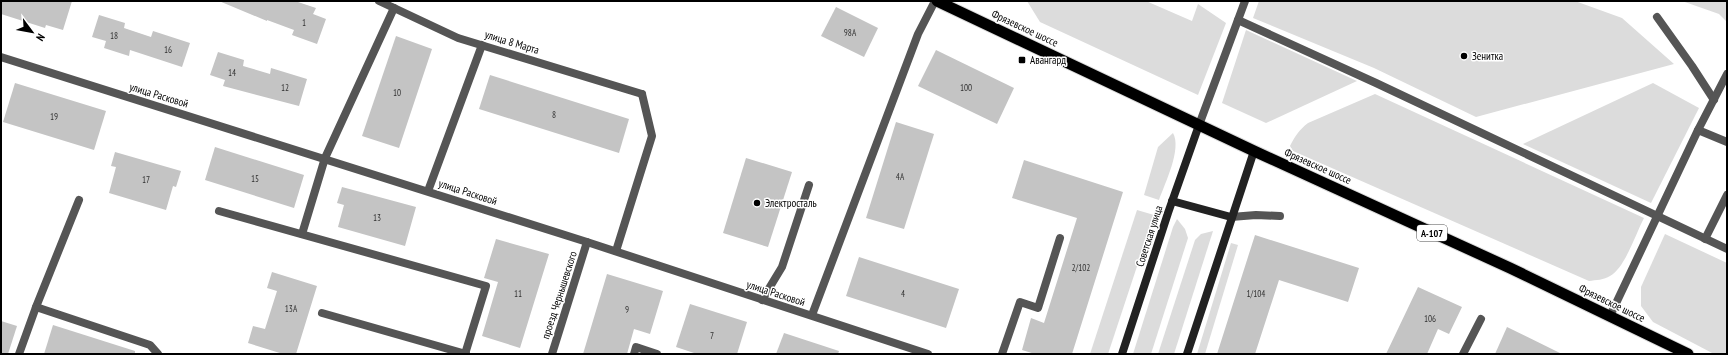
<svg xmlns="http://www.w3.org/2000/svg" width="1728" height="355" viewBox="0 0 1728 355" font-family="'PT Sans Narrow',sans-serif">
	<rect width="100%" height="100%" fill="#fff"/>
	<g fill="#dcdcdc">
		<polygon points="1027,1 1146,1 1192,21 1198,4 1226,23 1198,95 1040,22"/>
		<polygon points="1259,1 1575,1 1622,18 1674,64 1476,117 1374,68 1253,18"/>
		<polygon points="1682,1 1727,1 1727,22 1719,14"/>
		<polygon points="1246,30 1357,81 1266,123 1222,103"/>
		<polygon points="1653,83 1699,108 1651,203 1523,144"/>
		<path d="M1375 94 1644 218C1636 233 1625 268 1610 276 1604 280 1596 280 1589 281L1293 151 1290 146C1295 136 1299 130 1308 123Z"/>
		<path d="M1173 133C1182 149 1165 183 1159 200L1144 195 1158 147Z"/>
		<polygon points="1137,210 1154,215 1108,354 1090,354"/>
		<polygon points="1177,219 1185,229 1188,238 1151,354 1133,354 1173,227"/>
		<polygon points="1213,231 1174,354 1158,354 1195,240 1201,234"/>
		<polygon points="1665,234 1727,263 1727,354 1714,354 1653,322 1641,306 1641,287"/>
		<polygon points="1231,243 1238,245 1205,354 1197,354"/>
	</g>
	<g fill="#c4c4c4">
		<polygon points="1,1 72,1 63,30 46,25 45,28 1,14"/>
		<polygon points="219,1 295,1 316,8 313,14 326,19 317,44 292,35 294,30 267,20 267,21"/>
		<polygon points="836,7 878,28 864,57 821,36"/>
		<polygon points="99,15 125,23 124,28 151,37 153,31 190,43 182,67 130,50 129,56 104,48 106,41 92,37"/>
		<polygon points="396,36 432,49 399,148 362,136"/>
		<polygon points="936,50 1014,88 997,124 918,86"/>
		<polygon points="218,52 244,60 243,66 270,74 271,68 307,79 299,106 223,86 225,80 210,75"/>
		<polygon points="490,75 629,119 619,153 479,109"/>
		<polygon points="15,83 106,111 94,150 3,122"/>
		<polygon points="896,122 934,134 904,229 866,218"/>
		<polygon points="215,147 304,175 294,208 205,180"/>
		<polygon points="115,152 181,171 176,187 173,186 166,210 109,193 116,167 111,166"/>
		<polygon points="746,158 792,172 768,247 723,233"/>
		<polygon points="1024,160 1123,192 1072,354 1035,354 1022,350 1031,318 1044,323 1077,218 1012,198"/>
		<polygon points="342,187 416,207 405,246 338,227 344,205 337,203"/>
		<polygon points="1255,235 1359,268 1348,302 1279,280 1255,354 1217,354"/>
		<polygon points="496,239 549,254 520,348 482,336 498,282 484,278"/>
		<polygon points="859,257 959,289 946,328 846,296"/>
		<polygon points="272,272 317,286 296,354 283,354 248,343 253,326 265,329 277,291 267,288"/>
		<polygon points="607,274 663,291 650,334 634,329 627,354 583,354"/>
		<polygon points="1418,287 1462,307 1449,334 1438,329 1427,354 1386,354"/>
		<polygon points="690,304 747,322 737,354 697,354 676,347"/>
		<polygon points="1,321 17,326 8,354 1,354"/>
		<polygon points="53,325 135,351 135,354 44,354"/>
		<polygon points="1507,327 1562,354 1495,354"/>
		<polygon points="784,333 839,351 838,354 776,354"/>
	</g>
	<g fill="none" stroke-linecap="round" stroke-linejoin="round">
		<g stroke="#dbdbdb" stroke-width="13">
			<polyline id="trunk" points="937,1 1254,151 1510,268 1688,354"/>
		</g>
		<g stroke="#555" stroke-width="8">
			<polyline points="1657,17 1692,66 1714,100"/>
			<polyline points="1238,20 1376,83 1727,249"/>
			<polyline points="1199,125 1245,1"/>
			<polyline points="1698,130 1727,142"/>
			<polyline points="428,191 482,45"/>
			<polyline points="219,211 486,286 465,354"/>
			<polyline points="1231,217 1256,215 1280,216"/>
			<polyline points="302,234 325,158 394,8"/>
			<polyline points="1705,239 1727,195"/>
			<polyline points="616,251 652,136 642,94"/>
			<polyline points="762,300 782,267 809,185"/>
			<polyline points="36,307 79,200"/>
			<polyline points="322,313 466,354"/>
			<polyline points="812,315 918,34 935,1"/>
			<polyline points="1610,316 1698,130 1727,74"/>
			<polyline points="19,354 36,307 150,345 158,354"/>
			<polyline points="634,354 636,347 657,354"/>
			<polyline points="1002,354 1020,302 1038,308 1060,238"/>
			<polyline points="1463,354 1481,319"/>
		</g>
		<g stroke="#555" stroke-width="8">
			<polyline points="379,1 458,38 642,94"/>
			<polyline points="1,57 587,242 928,354"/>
			<polyline points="552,354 587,242"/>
		</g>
		<g stroke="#222" stroke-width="8">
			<polyline points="1172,201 1231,217"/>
			<polyline points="1122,354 1168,213 1199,125"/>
			<polyline points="1187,354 1254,151"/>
		</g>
		<use href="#trunk" stroke="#000" stroke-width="11"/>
	</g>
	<g fill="#000" stroke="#fff" stroke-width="1.5">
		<circle cx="1464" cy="56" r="4"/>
		<rect x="1018" y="56" width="8" height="8" rx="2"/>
		<circle cx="757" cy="203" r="4"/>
	</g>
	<g text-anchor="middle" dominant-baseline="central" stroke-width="3" stroke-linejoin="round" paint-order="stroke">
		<g font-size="9" fill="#313131">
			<text x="304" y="22">1</text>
			<text x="850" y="32">98А</text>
			<text x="114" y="35">18</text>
			<text x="168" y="49">16</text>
			<text x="232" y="72">14</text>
			<text x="285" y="87">12</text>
			<text x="966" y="87">100</text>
			<text x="397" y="92">10</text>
			<text x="554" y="114">8</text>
			<text x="54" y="116">19</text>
			<text x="900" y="176">4А</text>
			<text x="255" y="178">15</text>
			<text x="146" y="179">17</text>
			<text x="377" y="217">13</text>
			<text x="1081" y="267">2/102</text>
			<text x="518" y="293">11</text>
			<text x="903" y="293">4</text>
			<text x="1256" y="293">1/104</text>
			<text x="291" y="308">13А</text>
			<text x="627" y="309">9</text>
			<text x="1430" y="318">106</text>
			<text x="712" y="335">7</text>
		</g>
		<rect fill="#fff" stroke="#4c4c4c" stroke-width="1" x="1417" y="225" width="30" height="16" rx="3"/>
		<g font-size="10" font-weight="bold" fill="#000">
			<text x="1432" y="233">А-107</text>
		</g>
		<g font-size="11" fill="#000" stroke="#fff">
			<text transform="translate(1025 28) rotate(25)">Фрязевское шоссе</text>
			<text transform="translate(512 42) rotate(17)">улица 8 Марта</text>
			<text transform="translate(159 95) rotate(17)">улица Расковой</text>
			<text transform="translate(1318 166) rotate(24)">Фрязевское шоссе</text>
			<text transform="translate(468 192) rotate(18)">улица Расковой</text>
			<text transform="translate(1149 236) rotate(-72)">Советская улица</text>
			<text transform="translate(776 293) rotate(18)">улица Расковой</text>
			<text transform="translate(559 295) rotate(-72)">проезд Чернышевского</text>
			<text transform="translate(1612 303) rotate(26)">Фрязевское шоссе</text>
		</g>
		<g font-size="11" fill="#000" stroke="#fff" text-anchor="start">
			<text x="1472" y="56">Зенитка</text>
			<text x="1030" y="60">Авангард</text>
			<text x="765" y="203">Электросталь</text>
		</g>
	</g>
	<rect width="1728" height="355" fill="none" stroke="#000000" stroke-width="4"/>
	<g transform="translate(32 32) rotate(122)" stroke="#ffffff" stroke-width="3" paint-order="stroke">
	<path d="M0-3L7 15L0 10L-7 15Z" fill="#000000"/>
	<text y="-6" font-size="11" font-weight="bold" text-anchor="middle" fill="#000000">N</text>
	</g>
</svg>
